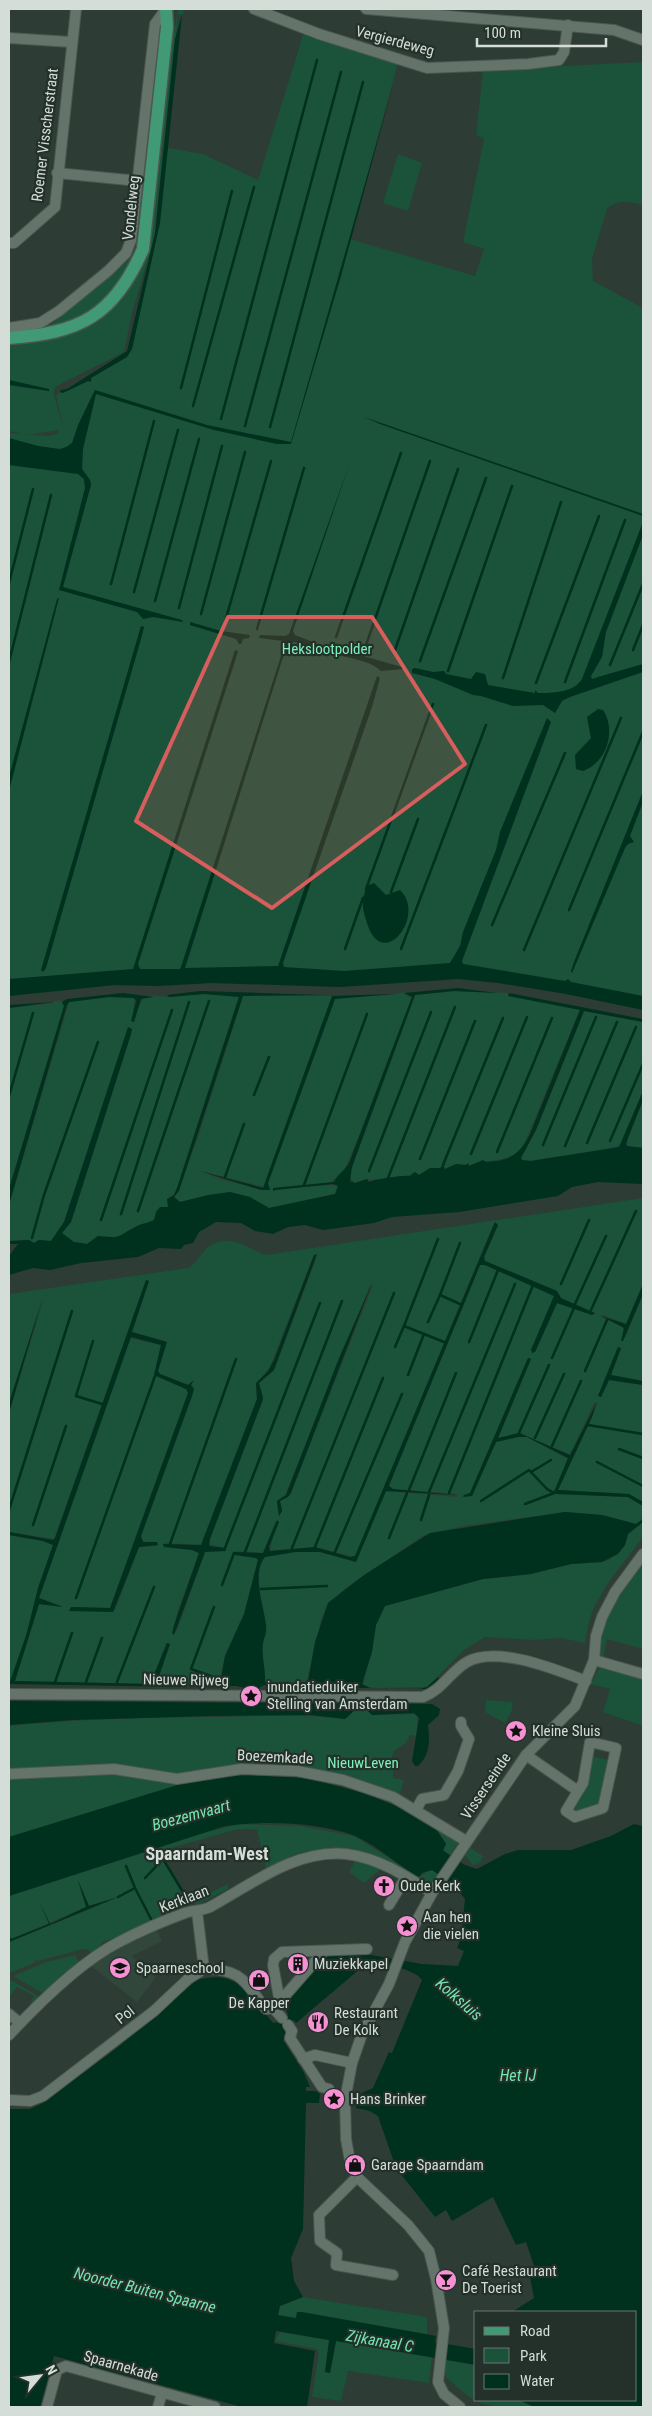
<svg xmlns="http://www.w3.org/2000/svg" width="652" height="2416" viewBox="0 0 652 2416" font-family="'Roboto Condensed',sans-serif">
	<rect width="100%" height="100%" fill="#2d3c34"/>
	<polygon fill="#31473b" points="157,1930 162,1941 132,1956 156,1977 137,2002 91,1966 116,1949"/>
	<g fill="#1a523a" fill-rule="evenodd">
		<path d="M178 9H183L184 14 178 15 155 228 168 148 203 154 258 180 304 32 398 63 350 239 475 276 484 249 463 242 484 139 476 135 483 70 643 62V205C629 202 618 199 607 209L592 259 593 281 643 308V1004L511 978H289L9 988V433L47 436 57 434 59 430 28 435 9 431V342C70 336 98 333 134 279ZM151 249 126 354 56 395 63 426 54 395 55 387 124 352 132 313Z"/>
		<polygon points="398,154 422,163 408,211 383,203"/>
		<path d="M133 254C121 293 86 319 47 328Z"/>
		<path d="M454 991 509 993 508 996 580 1009 524 1145C513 1159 500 1161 483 1161 479 1161 473 1165 468 1166 460 1167 453 1164 446 1169H443V1166L440 1168H430L419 1175 414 1172C402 1184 370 1176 355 1183L349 1177 352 1167 415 995Z"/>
		<path d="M405 992V995L412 997 359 1136 344 1171 330 1183 273 1188 337 1185 338 1189 335 1194 269 1208C228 1186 223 1194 180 1202L174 1199 197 1140 243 996H333L334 998 321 1026 264 1187 200 1171 223 1180 266 1190 270 1188 267 1187 268 1183 335 998 391 995Z"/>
		<path d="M204 994 239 996 177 1188 174 1195 170 1197 168 1207 156 1214 154 1220C148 1223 141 1224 135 1227 116 1238 122 1238 98 1236L87 1244 74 1242 62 1233V1230L71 1222 131 1034 129 1027 64 1222 51 1241 39 1240 34 1243 29 1240 9 1241V1205L69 1002 109 997 135 998 132 1022 143 998 153 997 152 995 169 997Z"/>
		<polygon points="54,1001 62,1001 64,1006 9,1189 9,1008 53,1003"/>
		<path d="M584 1011 643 1022V1091L622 1145C615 1150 547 1157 531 1161L522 1160 521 1158 536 1130Z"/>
		<polygon points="643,1100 643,1148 627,1146 628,1138"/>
		<path d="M643 1198V1284L626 1324 603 1315 601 1317 623 1327 625 1338 643 1294V1381L611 1375 621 1349 618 1347 598 1396 601 1397 609 1380 643 1385V1502L629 1494 558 1490 592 1417 597 1402 594 1403 570 1455 520 1433 498 1438 531 1359 528 1358 470 1493 466 1495 472 1496 496 1442 518 1437H527L568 1459 554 1492 564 1494 628 1497 643 1506 641 1521 636 1524 602 1515 565 1512 464 1526 424 1535 346 1588 328 1603 321 1620 306 1685 272 1686 265 1682C264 1670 261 1656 263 1643 263 1639 266 1637 266 1633 267 1612 250 1574 265 1557L295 1552H320L356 1561 386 1491 457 1497V1494L393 1489 389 1486 390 1483 480 1265H485L554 1296 531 1350 535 1352 557 1303 592 1315 561 1298 557 1291 485 1261 484 1257 498 1225 494 1223 355 1557 315 1547 270 1551 276 1521 263 1553 235 1551 236 1555 256 1558 258 1560 244 1614 225 1656 219 1684 157 1682 170 1644 166 1643 151 1684 15 1681 39 1604 63 1607 39 1598 129 1338 161 1345 154 1375 186 1389 188 1393 110 1608 71 1607V1611L115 1610 139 1547 157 1546 141 1540V1536L192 1396 194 1389 191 1385 194 1380 189 1385 160 1374 158 1371 165 1341 132 1332 149 1281 146 1280 54 1539 9 1532V1413L44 1298 9 1403V1294L188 1268C197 1263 200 1254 207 1248 228 1231 246 1248 266 1255ZM314 1255 316 1259 274 1370 259 1383 263 1398 262 1402 208 1544 225 1548 205 1552 176 1633 177 1613 199 1553C189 1547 175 1548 164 1543L201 1545 257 1399 256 1386 270 1367ZM373 1285 297 1477 282 1500 280 1501 282 1511 278 1515 277 1501 285 1495 370 1286Z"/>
		<polygon points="643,1522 643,1537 608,1583 594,1607 588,1625 585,1643 561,1638 534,1640 485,1637 464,1650 427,1687 376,1688 363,1686 376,1625 385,1606 483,1579 531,1574 571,1564 602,1562 610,1559 627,1540 628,1534"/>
		<polygon points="9,1535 43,1541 53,1545 38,1588 36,1603 12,1680 9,1682"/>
		<path d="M643 1559V1649L607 1639 603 1660 599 1659C601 1616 620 1593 643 1559Z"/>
		<polygon points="604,1666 643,1677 643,1726 603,1712 610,1689 591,1684 599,1668"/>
		<polygon points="486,1700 513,1702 512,1710 505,1723 485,1712"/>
		<path d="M355 1710H368L372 1715 418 1714 416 1736 410 1735 406 1743 394 1751 392 1758H394L393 1778 404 1780 399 1796 380 1787 338 1775 244 1762 179 1775H161L136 1767 118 1766 9 1770V1726C80 1719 151 1717 223 1717 263 1716 304 1714 345 1719Z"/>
		<polygon points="592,1756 609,1760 599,1806 578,1812 573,1808"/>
		<polygon points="120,1771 185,1783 9,1837 9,1777"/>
		<polygon points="239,1824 300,1826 354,1836 419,1877 431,1869 438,1874 430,1885 424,1885 376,1856 353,1849 298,1853 266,1868 257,1829 238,1829 160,1851 188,1905 151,1920 152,1926 102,1942 100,1948 92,1954 87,1949 83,1949 38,1961 33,1959 37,1962 9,1973 9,1942 116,1898 88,1906 77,1881 87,1907 11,1939 9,1934 9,1896 199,1834"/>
		<polygon points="434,1826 456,1839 457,1844 450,1855 443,1850 446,1843"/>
		<polygon points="471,1848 483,1856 480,1863 473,1865 465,1855"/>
		<polygon points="355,1861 382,1868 364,1883 349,1872"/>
		<polygon points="228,1884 228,1889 196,1905 195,1902 199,1898"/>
		<polygon points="75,1955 80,1964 44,1994 13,1976 46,1962"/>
		<polygon points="9,1979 43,1999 27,2010 34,1996 17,1987 9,1997"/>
		<polygon points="303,2297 427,2317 427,2334 302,2313 297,2312 296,2319 278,2316 280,2306"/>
		<polygon points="280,2332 330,2340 325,2372 330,2373 336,2341 432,2357 429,2383 348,2371 341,2401 312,2397 319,2352 317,2349 275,2341"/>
		<path d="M443 2359 476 2365V2400H519L534 2407C483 2407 479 2409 442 2373Z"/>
	</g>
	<g fill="#00301e">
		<polygon points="182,15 160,223 132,349 127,357 91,378 91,382 88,381 63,393 60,392 61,390 67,389 127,351 155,233 175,39"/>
		<polygon points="392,89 341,276 291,444 277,444 214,430 96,394 83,449 82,469 90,480 91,485 63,587 182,620 183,622 153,617 143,619 137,612 59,590 85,488 84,479 78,474 9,465 9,438 38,446 60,449 66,447 72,443 78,425 95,390 207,425 291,442"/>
		<polygon points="9,380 49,389 49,391 9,385"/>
		<polygon points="364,417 643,514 643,516 380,424"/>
		<polygon points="349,465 293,631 295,635 318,644 317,646 294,642 289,645 283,641 259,638 260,635 285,636 289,634"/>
		<path d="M643 522V535L606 632 602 657 591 676 592 679 598 677 643 664V672L570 697 562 701 555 713 543 705 513 706 481 696 473 695 435 679 412 673V669L415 668 433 672 444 671 446 674 471 679 476 672 485 674 488 685 535 693V690L538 693C552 693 574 693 582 679Z"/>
		<polygon points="59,598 9,791 9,777 57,599"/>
		<polygon points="190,622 221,631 250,635 249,638 243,639 241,644 239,644 236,639 190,625"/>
		<polygon points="141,626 144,627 141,639 46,968 43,972 41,970"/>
		<path d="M324 645 402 667 404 669 381 671C366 657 340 659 323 648Z"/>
		<polygon points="235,650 238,651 236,658 138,964 140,969 180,969 181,967 281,656 285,651 185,968 278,966 377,676 380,678 372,707 283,963 284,967 344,971 450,963 460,946 463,932 496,850 500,832 547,718 551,722 544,741 462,961 463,964 565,981 568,979 571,982 643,996 643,1010 566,994 498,983 458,979 340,987 212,983 158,986 115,985 9,996 9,979 133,969"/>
		<path d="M598 709 603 710C617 731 606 763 583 771L576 769 575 755 591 738 587 717Z"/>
		<polygon points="643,791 643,802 630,836 634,842 628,844 625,848 572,973 571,971 574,962"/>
		<path d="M374 883 386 895 400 890C427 916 382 973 367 923 362 908 361 901 367 886Z"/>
		<path d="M458 988 497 993 454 991 415 995 352 1167 350 1181 355 1183 367 1179 369 1182C376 1179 405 1175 410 1176L415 1172 419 1175 430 1168H440L443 1165 445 1169 456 1164 466 1165 468 1163 469 1166 483 1160 486 1162C510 1160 518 1157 530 1134L580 1010 508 996 509 993 643 1019V1022L584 1011 536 1130 521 1158 522 1160 531 1161 619 1147 643 1091V1100L626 1143 627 1146 643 1148V1184L598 1182 572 1187 558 1196 459 1212 392 1217 374 1223 323 1230 305 1225 288 1227 273 1234 255 1231 241 1223 216 1222 199 1232 193 1243 184 1245 181 1249 159 1248 138 1257 81 1263 50 1270 33 1268 9 1275V1256L18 1244H9V1241L29 1240 34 1243 39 1240 51 1241 64 1222 128 1027 132 1029 131 1034 71 1222 62 1233 74 1242 87 1244 98 1236C122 1238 115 1238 135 1227 140 1224 148 1223 154 1220L156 1212 160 1207H168L167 1199 174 1195 177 1188 239 997 204 994 169 997 167 995 200 991 320 995 243 996 179 1191 174 1197 180 1202 208 1195 230 1192 250 1197 269 1208 335 1194 338 1186 333 1184 276 1190 273 1191V1188L334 1182C338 1174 344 1171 349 1163L412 997 404 993Z"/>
		<polygon points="123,993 153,997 141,999 134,1022 131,1021 136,1001 134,998 109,997 69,1002 67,1005 9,1205 9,1189 64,1006 62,1002 67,999"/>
		<polygon points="393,994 335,999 268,1183 270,1190 261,1190 200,1171 263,1188 332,996"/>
		<polygon points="54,1002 9,1008 9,1005"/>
		<path d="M495 1222 498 1225 484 1257 485 1261 557 1291 561 1298 595 1313 592 1315 557 1303 535 1352 532 1353 531 1350 554 1296 485 1265H480L390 1483 389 1486 393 1489 458 1495 386 1491 356 1562 320 1552H295L265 1557C251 1573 264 1607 266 1625 267 1633 264 1637 263 1643 261 1656 266 1670 265 1682L272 1686H298V1688L264 1685 256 1690 236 1686H197L199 1683 220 1684 225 1656 244 1614 258 1560 256 1558 235 1555 233 1552 263 1553 277 1520 279 1522 269 1547 270 1551 315 1547 350 1557 355 1556Z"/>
		<polygon points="317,1254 274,1370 259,1383 263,1398 262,1402 210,1539 209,1546 225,1548 226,1551 205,1552 174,1635 172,1633 175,1622 199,1553 192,1550 164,1547 163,1544 201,1545 257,1399 256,1383 268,1371 274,1360 314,1255"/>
		<polygon points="146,1280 149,1281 132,1332 167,1342 158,1371 160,1374 188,1385 194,1380 191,1385 194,1389 192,1396 141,1536 143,1542 157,1542 158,1545 139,1547 113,1612 69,1611 71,1607 110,1608 188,1393 186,1389 154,1375 161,1345 131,1337 39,1598 63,1607 39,1604 15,1681 150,1684 167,1643 170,1644 157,1682 187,1685 185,1687 9,1684 26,1636 38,1588 53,1545 43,1541 9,1535 9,1532 53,1540 55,1538"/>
		<polygon points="372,1283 291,1493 288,1497 280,1501 282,1511 279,1516 277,1501 286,1495 339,1358"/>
		<polygon points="643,1284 643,1294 623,1341 621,1341 624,1328 601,1316 626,1324"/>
		<polygon points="43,1297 9,1413 9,1403"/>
		<polygon points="618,1347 621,1348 611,1375 643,1381 643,1385 609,1380 601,1397 598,1396"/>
		<polygon points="528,1358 531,1359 498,1438 519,1433 570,1455 597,1402 592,1417 558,1490 629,1494 643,1502 643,1506 628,1497 556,1494 554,1492 568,1458 527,1437 518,1437 496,1442 472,1496 463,1497 464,1495 470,1493"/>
		<polygon points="565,1512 602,1515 636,1524 643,1519 643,1522 628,1534 625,1545 618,1554 602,1562 571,1564 531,1574 483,1579 385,1606 376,1625 372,1652 362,1684 370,1688 420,1689 427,1687 438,1677 439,1679 427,1689 307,1687 315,1642 328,1603 364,1575 430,1533"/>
		<path d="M9 1701 432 1704 440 1709 439 1715 428 1725C430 1740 430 1755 418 1766H415L412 1761 419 1718 414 1713 372 1715 367 1710H355L345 1719 311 1715 211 1716 72 1720 9 1725Z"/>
		<path d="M245 1775 306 1778 364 1793 401 1808 434 1826 446 1844 443 1850 445 1852 465 1865 477 1869 505 1854 518 1850H571L611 1836 634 1824 643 1826V2407H534L519 2400H636V2312H512L534 2298 530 2277 537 2275 526 2242 516 2245 493 2197 452 2221 446 2210 435 2217 396 2168 378 2116 370 2111 356 2108V2096L373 2088 389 2052 392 2053 422 1980C418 1971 383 1962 373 1963 369 1964 365 1967 361 1968L296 2023 294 2020 284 2028 288 2034 283 2040 303 2071 310 2087H306V2091H316L320 2094 319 2103H306L303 2229 291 2258 294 2281 303 2297 280 2306 278 2315 296 2318 297 2312H302L436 2336 435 2342 476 2349V2365L336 2341 330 2373 325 2372 329 2340 276 2331 274 2343 315 2351 307 2407H242L54 2356 40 2407H9V2109H30L43 2103 118 2047 197 1980C238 1969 249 1994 273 2023L279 2022 288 2014 284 2005 327 1955H371L422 1964 458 1966 464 1951 457 1948 461 1938 465 1899 453 1884 432 1870 422 1873 419 1877C397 1865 378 1846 355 1836 319 1822 259 1820 222 1827L9 1896V1837L197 1779Z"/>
		<polygon points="78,1880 89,1906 118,1897 9,1942 9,1934 11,1939 49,1924 39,1901 50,1924 86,1907"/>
	</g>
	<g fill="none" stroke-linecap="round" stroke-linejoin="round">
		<g stroke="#00301e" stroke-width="2.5">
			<polyline points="181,388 232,191"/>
			<polyline points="193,406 254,187"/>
			<polyline points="221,419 317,60"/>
			<polyline points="245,426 341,72"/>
			<polyline points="270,427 363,82"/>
			<polyline points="9,583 33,489"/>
			<polyline points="111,584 154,421"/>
			<polyline points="134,592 178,430"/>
			<polyline points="155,601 199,439"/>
			<polyline points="179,608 222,446"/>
			<polyline points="201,614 245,452"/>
			<polyline points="225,622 271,461"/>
			<polyline points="257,629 304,468"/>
			<polyline points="336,637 401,453"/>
			<polyline points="366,645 430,461"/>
			<polyline points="395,650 458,469"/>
			<polyline points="633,650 643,625"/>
			<polyline points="420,661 486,478"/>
			<polyline points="9,662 51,495"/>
			<polyline points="610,665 643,584"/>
			<polyline points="448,671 512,486"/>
			<polyline points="503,678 561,502"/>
			<polyline points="565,682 625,520"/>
			<polyline points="536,683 599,516"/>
			<polyline points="366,889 433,704"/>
			<polyline points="391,892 418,819"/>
			<polyline points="569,910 643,732"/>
			<polyline points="492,925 565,753"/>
			<polyline points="345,949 363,898"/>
			<polyline points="401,949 486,725"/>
			<polyline points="524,950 621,718"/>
			<polyline points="254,1095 269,1057"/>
			<polyline points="9,1096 33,1013"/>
			<polyline points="610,1141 643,1064"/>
			<polyline points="587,1143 636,1027"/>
			<polyline points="543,1145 596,1017"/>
			<polyline points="565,1146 617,1022"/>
			<polyline points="497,1152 552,1018"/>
			<polyline points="471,1154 527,1017"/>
			<polyline points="420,1159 475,1021"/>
			<polyline points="443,1165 503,1018"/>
			<polyline points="369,1171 431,1012"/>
			<polyline points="225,1177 244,1124"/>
			<polyline points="388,1178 455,1007"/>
			<polyline points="304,1185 367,1014"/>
			<polyline points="138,1211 209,1001"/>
			<polyline points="121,1214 189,1002"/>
			<polyline points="101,1220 172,1010"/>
			<polyline points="32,1238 44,1195 98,1042"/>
			<polyline points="438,1239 404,1326 444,1342"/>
			<polyline points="561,1284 589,1220"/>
			<polyline points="460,1304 440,1295 460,1243"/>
			<polyline points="575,1304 606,1236"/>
			<polyline points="591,1310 636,1211"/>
			<polyline points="428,1322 440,1295"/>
			<polyline points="93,1341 76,1396 102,1404"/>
			<polyline points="469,1342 498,1270"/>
			<polyline points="395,1347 404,1326"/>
			<polyline points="552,1358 574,1308"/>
			<polyline points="585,1371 607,1320"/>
			<polyline points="408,1375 424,1334"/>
			<polyline points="588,1425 643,1434"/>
			<polyline points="519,1433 549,1365"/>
			<polyline points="535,1438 564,1374"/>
			<polyline points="552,1446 581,1381"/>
			<polyline points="619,1449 643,1458"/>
			<polyline points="597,1462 643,1486"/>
			<polyline points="531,1472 551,1460"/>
			<polyline points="409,1490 456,1373"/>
			<polyline points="429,1492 515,1284"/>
			<polyline points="449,1493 533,1285"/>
			<polyline points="481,1501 529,1470 547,1489 554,1493"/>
			<polyline points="525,1504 554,1493"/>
			<polyline points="9,1510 72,1311"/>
			<polyline points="421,1520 429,1495"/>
			<polyline points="33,1525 66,1426"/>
			<polyline points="389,1538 407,1493"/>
			<polyline points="170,1544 236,1359"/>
			<polyline points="315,1547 383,1378"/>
			<polyline points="225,1548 320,1303"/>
			<polyline points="292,1548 394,1293"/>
			<polyline points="245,1552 342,1301"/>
			<polyline points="335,1552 402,1394"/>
			<polyline points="222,1585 234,1553"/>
			<polyline points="261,1589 327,1586"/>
			<polyline points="76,1598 155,1376"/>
			<polyline points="214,1607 191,1669 219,1679"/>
			<polyline points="55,1682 72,1633"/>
			<polyline points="86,1682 102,1638"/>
			<polyline points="117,1682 154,1587"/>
			<polyline points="163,1859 186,1897"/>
			<polyline points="126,1866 135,1888"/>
			<polyline points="145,1878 163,1859 160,1853"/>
			<polyline points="118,1897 135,1888 151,1919"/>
		</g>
		<g stroke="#4b5751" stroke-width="12">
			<g id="minor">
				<polyline points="254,9 319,34 427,68 528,64 559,60 564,52 568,25"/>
				<polyline points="366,9 614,30 643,40"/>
				<polyline points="9,38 71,42"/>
				<polyline points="57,173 139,181"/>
				<polyline points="9,243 14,243 55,207 76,9"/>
				<polyline points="9,328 40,323 59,311 108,271 126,253 131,240 155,24 166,9"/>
				<polyline points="594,1660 643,1674"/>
				<path d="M9 1694 423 1697C442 1690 450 1672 467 1662 497 1645 557 1670 586 1681"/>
				<polyline points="526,1755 578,1791 566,1811 575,1817 603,1808 616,1748 590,1742 583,1783 578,1791"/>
				<polyline points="9,1774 114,1769 177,1779 241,1769 297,1771 343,1780 393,1797 466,1841"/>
				<polyline points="416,1810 422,1799 444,1795 458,1771 469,1739 461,1726 461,1722"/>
				<polyline points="389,1905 406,1877"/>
				<polyline points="197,1911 204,1969"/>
				<path d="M204 1969C242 1969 244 1981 266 2009L273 2008"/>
				<polyline points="280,2003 273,1965 274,1959 282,1952 367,1949"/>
				<polyline points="276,2006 324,1951"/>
				<polyline points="273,2008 282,2018"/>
				<polyline points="9,2014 20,2023"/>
				<polyline points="288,2025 292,2031 290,2038 322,2087 329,2089"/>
				<path d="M9 2035C37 2005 82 1961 119 1942 140 1931 163 1921 185 1913 193 1910 202 1911 210 1907 252 1884 296 1849 346 1854 379 1858 406 1876 432 1893"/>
				<polyline points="303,2059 315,2055 352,2063"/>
				<polyline points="9,2100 30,2101 43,2096 154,2011 188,1979 204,1969"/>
				<polyline points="357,2177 319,2215 320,2241 337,2253 336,2265 393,2275"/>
				<polyline points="47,2407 57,2370 66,2366 215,2407"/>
				<polyline points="158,2407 162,2393"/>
				<polyline points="460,2407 444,2394 438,2382 444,2328 436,2279 429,2251 408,2225 357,2177 350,2161 346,2139 345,2100 352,2063 362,2034 389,1984 405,1942 432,1893 526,1755 575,1706 594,1660 596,1636 602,1617 615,1592 643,1554"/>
			</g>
		</g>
		<g stroke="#4b5751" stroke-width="15">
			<path id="major" d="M9 338C80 333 114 316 143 249L167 27 166 9"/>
		</g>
		<use href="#minor" stroke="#64746b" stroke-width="10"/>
		<use href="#major" stroke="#429976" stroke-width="12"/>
	</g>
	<path fill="#d65e5d" fill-opacity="0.2" stroke="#d65e5d" stroke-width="4" stroke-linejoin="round" d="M228 617H372L465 764 272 908 136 821Z"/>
	<defs>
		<g id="sight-disc" transform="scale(1.125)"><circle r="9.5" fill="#f591d2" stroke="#23312a"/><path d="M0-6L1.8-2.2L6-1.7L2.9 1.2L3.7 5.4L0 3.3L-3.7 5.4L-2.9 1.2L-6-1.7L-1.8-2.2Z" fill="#111"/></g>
		<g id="church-disc" transform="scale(1.125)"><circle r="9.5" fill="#f591d2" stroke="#23312a"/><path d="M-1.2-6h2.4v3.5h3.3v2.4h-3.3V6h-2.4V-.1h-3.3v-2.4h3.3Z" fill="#111"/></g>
		<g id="building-disc" transform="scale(1.125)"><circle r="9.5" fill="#f591d2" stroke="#23312a"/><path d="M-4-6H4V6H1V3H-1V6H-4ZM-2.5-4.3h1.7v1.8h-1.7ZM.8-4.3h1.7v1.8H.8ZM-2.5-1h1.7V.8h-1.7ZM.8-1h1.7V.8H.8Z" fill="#111"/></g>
		<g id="school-disc" transform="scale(1.125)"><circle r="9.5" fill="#f591d2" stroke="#23312a"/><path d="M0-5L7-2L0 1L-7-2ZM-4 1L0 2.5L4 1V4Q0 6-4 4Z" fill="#111"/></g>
		<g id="shop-disc" transform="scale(1.125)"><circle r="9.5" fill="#f591d2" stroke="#23312a"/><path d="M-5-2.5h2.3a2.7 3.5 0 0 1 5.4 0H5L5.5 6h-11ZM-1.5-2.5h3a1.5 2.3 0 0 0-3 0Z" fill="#111"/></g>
		<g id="restaurant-disc" transform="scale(1.125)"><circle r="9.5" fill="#f591d2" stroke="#23312a"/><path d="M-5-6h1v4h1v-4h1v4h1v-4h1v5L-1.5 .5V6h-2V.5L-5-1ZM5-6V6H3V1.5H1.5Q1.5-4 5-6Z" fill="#111"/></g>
		<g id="bar-disc" transform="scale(1.125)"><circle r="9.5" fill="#f591d2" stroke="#23312a"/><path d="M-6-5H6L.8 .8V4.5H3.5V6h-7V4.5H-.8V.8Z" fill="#111"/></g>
	</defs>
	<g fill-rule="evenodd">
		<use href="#sight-disc" x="251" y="1696"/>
		<use href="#sight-disc" x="516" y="1731"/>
		<use href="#church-disc" x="384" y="1886"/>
		<use href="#sight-disc" x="407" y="1926"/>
		<use href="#building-disc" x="298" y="1964"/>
		<use href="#school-disc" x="120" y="1968"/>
		<use href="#shop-disc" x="259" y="1980"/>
		<use href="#restaurant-disc" x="318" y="2022"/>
		<use href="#sight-disc" x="334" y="2099"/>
		<use href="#shop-disc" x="355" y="2165"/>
		<use href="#bar-disc" x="446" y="2280"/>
	</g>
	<g text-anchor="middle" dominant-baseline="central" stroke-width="4.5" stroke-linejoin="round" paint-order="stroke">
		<g font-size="15" fill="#d5ddd8" stroke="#23312a">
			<text transform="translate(395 41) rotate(15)">Vergierdeweg</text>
			<text transform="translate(45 135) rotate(-83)">Roemer Visscherstraat</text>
			<text transform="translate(131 208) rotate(-84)">Vondelweg</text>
			<text transform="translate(186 1680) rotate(1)">Nieuwe Rijweg</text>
			<text transform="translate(275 1757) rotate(3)">Boezemkade</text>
			<text transform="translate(486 1786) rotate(-56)">Visserseinde</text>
			<text transform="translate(184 1899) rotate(-21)">Kerklaan</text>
			<text transform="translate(125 2015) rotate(-38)">Pol</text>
			<text transform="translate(121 2366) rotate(16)">Spaarnekade</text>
		</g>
		<g font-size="15" fill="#7ef1bb" stroke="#23312a">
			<text x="327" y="649">Hekslootpolder</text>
			<text x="363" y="1763">NieuwLeven</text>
		</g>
		<g font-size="15" fill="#d5ddd8" stroke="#23312a" text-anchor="start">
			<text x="267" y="1687">inundatieduiker<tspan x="267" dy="17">Stelling van Amsterdam</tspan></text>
			<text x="532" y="1731">Kleine Sluis</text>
			<text x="400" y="1886">Oude Kerk</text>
			<text x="423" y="1917">Aan hen<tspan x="423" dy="17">die vielen</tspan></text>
			<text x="314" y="1964">Muziekkapel</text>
			<text x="136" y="1968">Spaarneschool</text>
			<text x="259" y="2003" text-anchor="middle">De Kapper</text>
			<text x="334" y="2013">Restaurant<tspan x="334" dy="17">De Kolk</tspan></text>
			<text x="350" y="2099">Hans Brinker</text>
			<text x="371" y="2165">Garage Spaarndam</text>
			<text x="462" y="2271">Café Restaurant<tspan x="462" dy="17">De Toerist</tspan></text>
		</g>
		<g font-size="16" font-style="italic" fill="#73e7b1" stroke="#23312a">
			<text transform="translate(191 1815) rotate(-15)">Boezemvaart</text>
			<text transform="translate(459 1999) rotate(41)">Kolksluis</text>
			<text x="518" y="2075">Het IJ</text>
			<text transform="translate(145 2290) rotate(14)">Noorder Buiten Spaarne</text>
			<text transform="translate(380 2341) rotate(10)">Zijkanaal C</text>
		</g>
		<g font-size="18" font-weight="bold" fill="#d5ddd8" stroke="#23312a">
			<text x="207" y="1853">Spaarndam-West</text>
		</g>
	</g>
	<rect width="652" height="2416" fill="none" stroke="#d5ddd8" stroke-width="20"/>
	<rect x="474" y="2311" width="162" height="90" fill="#23312a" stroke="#6a7670"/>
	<rect x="484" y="2327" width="25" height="8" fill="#429976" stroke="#6a7670"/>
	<text x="520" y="2336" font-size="15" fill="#d5ddd8">Road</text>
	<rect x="484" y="2348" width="25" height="15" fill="#1a523a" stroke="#6a7670"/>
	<text x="520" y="2361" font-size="15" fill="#d5ddd8">Park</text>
	<rect x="484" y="2374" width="25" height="15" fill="#00301e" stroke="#6a7670"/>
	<text x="520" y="2386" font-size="15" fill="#d5ddd8">Water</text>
	<g transform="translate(40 2376) rotate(61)" stroke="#23312a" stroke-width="4" paint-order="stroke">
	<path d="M0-4L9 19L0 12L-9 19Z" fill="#d5ddd8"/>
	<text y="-8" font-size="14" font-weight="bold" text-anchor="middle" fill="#d5ddd8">N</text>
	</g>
	<path d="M477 38v8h129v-8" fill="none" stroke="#d5ddd8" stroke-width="2.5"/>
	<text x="484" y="38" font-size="15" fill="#d5ddd8" stroke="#23312a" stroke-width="4" paint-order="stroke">100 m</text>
</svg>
